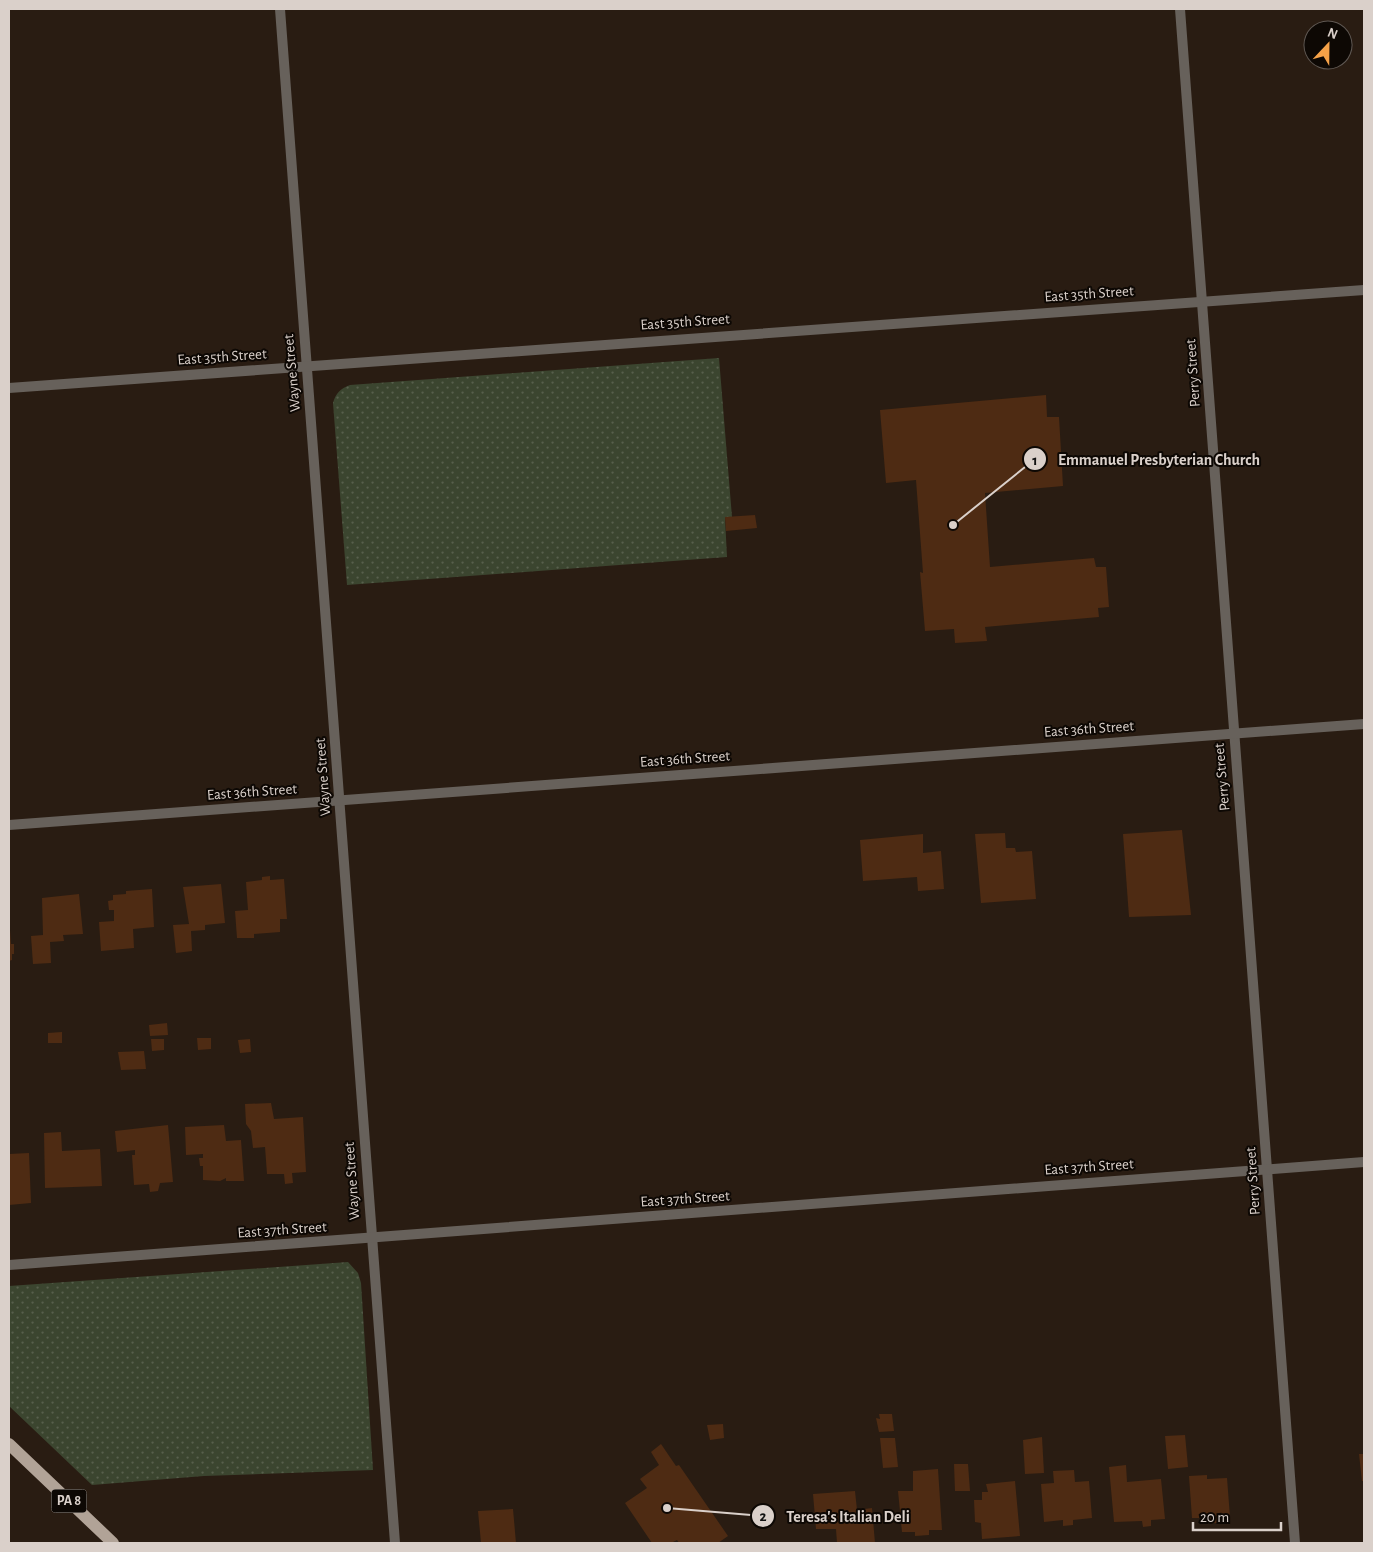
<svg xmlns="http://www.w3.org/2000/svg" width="1373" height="1552" viewBox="0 0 1373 1552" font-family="'Alegreya Sans',sans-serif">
	<defs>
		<pattern id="grass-dots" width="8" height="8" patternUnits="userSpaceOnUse" patternTransform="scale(1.25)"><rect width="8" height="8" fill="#3b452f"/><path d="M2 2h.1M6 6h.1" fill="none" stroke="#575f4c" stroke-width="1.8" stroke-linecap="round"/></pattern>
	</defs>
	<rect width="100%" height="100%" fill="#291c12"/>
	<g fill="url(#grass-dots)">
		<path d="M719 358 732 517 725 518 727 557 347 585 333 403C336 393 340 389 350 385Z"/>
		<polygon points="348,1262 358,1273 361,1283 373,1470 204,1476 92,1485 9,1406 9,1286"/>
	</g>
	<g fill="#4e2b13">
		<polygon points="1046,395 1047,417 1059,417 1063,486 985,493 990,567 1094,558 1096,567 1106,567 1109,607 1098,608 1099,617 985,627 987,641 955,643 954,629 925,631 920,572 923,573 916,480 886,483 880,410"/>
		<polygon points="755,515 757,528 726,531 725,517"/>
		<polygon points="1182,830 1191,915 1129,917 1123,834"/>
		<polygon points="1005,833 1006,848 1015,848 1016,852 1032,851 1036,899 981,903 975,834"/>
		<polygon points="923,834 923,853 941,851 944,889 918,891 917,877 863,881 860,840"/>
		<polygon points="270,876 270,880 284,879 287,919 280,919 280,932 254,934 254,938 237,938 235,911 248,910 246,882 262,880 262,877"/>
		<polygon points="221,884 225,923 205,925 205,930 191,931 192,951 176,953 173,925 189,924 183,887"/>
		<polygon points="152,889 154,927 133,929 134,948 101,951 99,922 114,921 114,910 109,910 108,901 113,900 113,895 126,894 126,891"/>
		<polygon points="79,894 83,934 63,935 64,941 50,942 51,963 33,964 31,936 43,935 42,898"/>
		<polygon points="9,917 11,944 14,944 14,954 12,954 12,960 9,961"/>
		<polygon points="167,1023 168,1035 150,1036 149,1025"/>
		<polygon points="62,1032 62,1043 48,1043 48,1033"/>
		<polygon points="197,1038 211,1038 211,1049 198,1050"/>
		<polygon points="151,1039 164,1039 164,1050 152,1051"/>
		<polygon points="250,1039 251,1052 240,1053 238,1040"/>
		<polygon points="144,1051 146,1069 121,1070 118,1052"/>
		<polygon points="271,1103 274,1119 303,1117 306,1172 292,1173 293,1183 285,1184 284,1174 267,1174 265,1147 253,1148 251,1131 246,1124 245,1104"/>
		<polygon points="168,1125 173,1182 160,1183 158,1191 150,1192 149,1184 134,1185 132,1155 135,1155 135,1150 117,1152 115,1131"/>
		<polygon points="224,1125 226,1141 241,1140 244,1181 226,1181 226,1178 220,1181 203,1180 203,1166 200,1166 199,1158 203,1158 203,1154 186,1155 185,1127"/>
		<polygon points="61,1132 62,1151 100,1149 102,1186 45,1188 44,1133"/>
		<polygon points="29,1153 31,1203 9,1205 9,1154"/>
		<polygon points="879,1414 892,1414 894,1431 879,1432 876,1418 880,1419"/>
		<polygon points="723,1424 724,1438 710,1440 707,1425"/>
		<polygon points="1185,1435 1188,1467 1168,1469 1165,1436"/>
		<polygon points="1042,1437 1044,1473 1025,1474 1023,1440"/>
		<polygon points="880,1438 895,1438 898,1467 883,1468"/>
		<polygon points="661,1444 676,1466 679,1465 728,1536 718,1543 679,1543 677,1540 671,1543 652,1543 625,1503 647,1488 640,1479 659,1465 651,1452"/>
		<polygon points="1359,1454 1364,1454 1364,1481 1362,1481"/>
		<polygon points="954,1464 968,1464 970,1491 955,1491"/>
		<polygon points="1126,1465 1127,1482 1161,1479 1165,1519 1151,1520 1151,1526 1143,1527 1142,1521 1114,1522 1109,1467"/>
		<polygon points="938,1469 942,1530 929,1530 929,1535 915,1536 915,1532 902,1532 898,1491 913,1491 913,1471"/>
		<polygon points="1074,1470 1075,1482 1089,1481 1092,1518 1073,1520 1073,1525 1063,1526 1063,1520 1044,1522 1041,1484 1054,1483 1053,1471"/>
		<polygon points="1207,1475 1207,1479 1227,1478 1230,1517 1216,1516 1217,1523 1208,1523 1207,1518 1192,1518 1189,1476"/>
		<polygon points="1015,1481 1020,1536 982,1539 981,1523 975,1522 974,1500 982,1500 982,1492 988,1492 986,1484"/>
		<polygon points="855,1491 857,1510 872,1508 875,1543 837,1543 836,1529 816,1529 813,1494"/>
		<polygon points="513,1509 516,1543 481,1543 478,1511"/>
	</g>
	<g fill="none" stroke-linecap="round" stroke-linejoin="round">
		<g stroke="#67615b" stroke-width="10">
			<polyline points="280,9 395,1543"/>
			<polyline points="1180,9 1295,1543"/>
			<polyline points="9,388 1364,290"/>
			<polyline points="9,825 1364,724"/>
			<polyline points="9,1265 1364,1162"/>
		</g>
		<polyline stroke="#b1a397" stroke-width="12" points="9,1444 113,1543"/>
	</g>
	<g text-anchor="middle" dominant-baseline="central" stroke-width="4" stroke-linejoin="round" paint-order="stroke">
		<rect fill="#0d0804" stroke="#9c948f" stroke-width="1" x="51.5" y="1489.5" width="35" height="23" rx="4"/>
		<g font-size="14" font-weight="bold" fill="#dad0ca">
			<text x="69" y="1501">PA 8</text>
		</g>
		<g font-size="15" fill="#dad0ca" stroke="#0d0804">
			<text transform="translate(1089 294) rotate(-4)">East 35th Street</text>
			<text transform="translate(685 322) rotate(-4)">East 35th Street</text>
			<text transform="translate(222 357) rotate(-4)">East 35th Street</text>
			<text transform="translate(292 373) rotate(-95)">Wayne Street</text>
			<text transform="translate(1193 373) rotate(-94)">Perry Street</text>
			<text transform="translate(1089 729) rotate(-4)">East 36th Street</text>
			<text transform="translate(685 759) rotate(-4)">East 36th Street</text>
			<text transform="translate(323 777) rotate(-94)">Wayne Street</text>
			<text transform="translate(1222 777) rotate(-95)">Perry Street</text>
			<text transform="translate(252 792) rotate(-4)">East 36th Street</text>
			<text transform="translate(1089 1167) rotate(-4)">East 37th Street</text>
			<text transform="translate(352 1181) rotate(-94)">Wayne Street</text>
			<text transform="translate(1253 1181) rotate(-94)">Perry Street</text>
			<text transform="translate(685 1199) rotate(-4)">East 37th Street</text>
			<text transform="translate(282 1230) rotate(-4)">East 37th Street</text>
		</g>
	</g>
	<path fill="none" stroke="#dad0ca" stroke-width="2" d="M953 525L1035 459M667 1508L763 1516"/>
	<g fill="#dad0ca" stroke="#0d0804" stroke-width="2">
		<circle cx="953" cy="525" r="5"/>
		<circle cx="667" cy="1508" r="5"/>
		<circle cx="1035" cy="459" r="12"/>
		<circle cx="763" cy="1516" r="12"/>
	</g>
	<g font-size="15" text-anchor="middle" font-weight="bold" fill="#111">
		<text x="1035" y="465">1</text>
		<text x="763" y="1521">2</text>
	</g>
	<g font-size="16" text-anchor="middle" font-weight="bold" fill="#dad0ca" stroke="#0d0804" stroke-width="4" stroke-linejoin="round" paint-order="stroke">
		<text x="1159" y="465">Emmanuel Presbyterian Church</text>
		<text x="848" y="1522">Teresa's Italian Deli</text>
	</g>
	<rect width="1373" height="1552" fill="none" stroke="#dad0ca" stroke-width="20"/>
	<g transform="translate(1328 45) rotate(22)"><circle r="24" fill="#0d0804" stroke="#5f5853"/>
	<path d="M0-4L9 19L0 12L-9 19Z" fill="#f6a248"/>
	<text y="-8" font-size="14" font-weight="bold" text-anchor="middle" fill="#dad0ca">N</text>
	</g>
	<path d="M1193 1522v8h88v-8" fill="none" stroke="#dad0ca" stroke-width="2.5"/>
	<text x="1200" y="1522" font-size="15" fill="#dad0ca" stroke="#0d0804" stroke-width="4" paint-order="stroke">20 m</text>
</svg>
